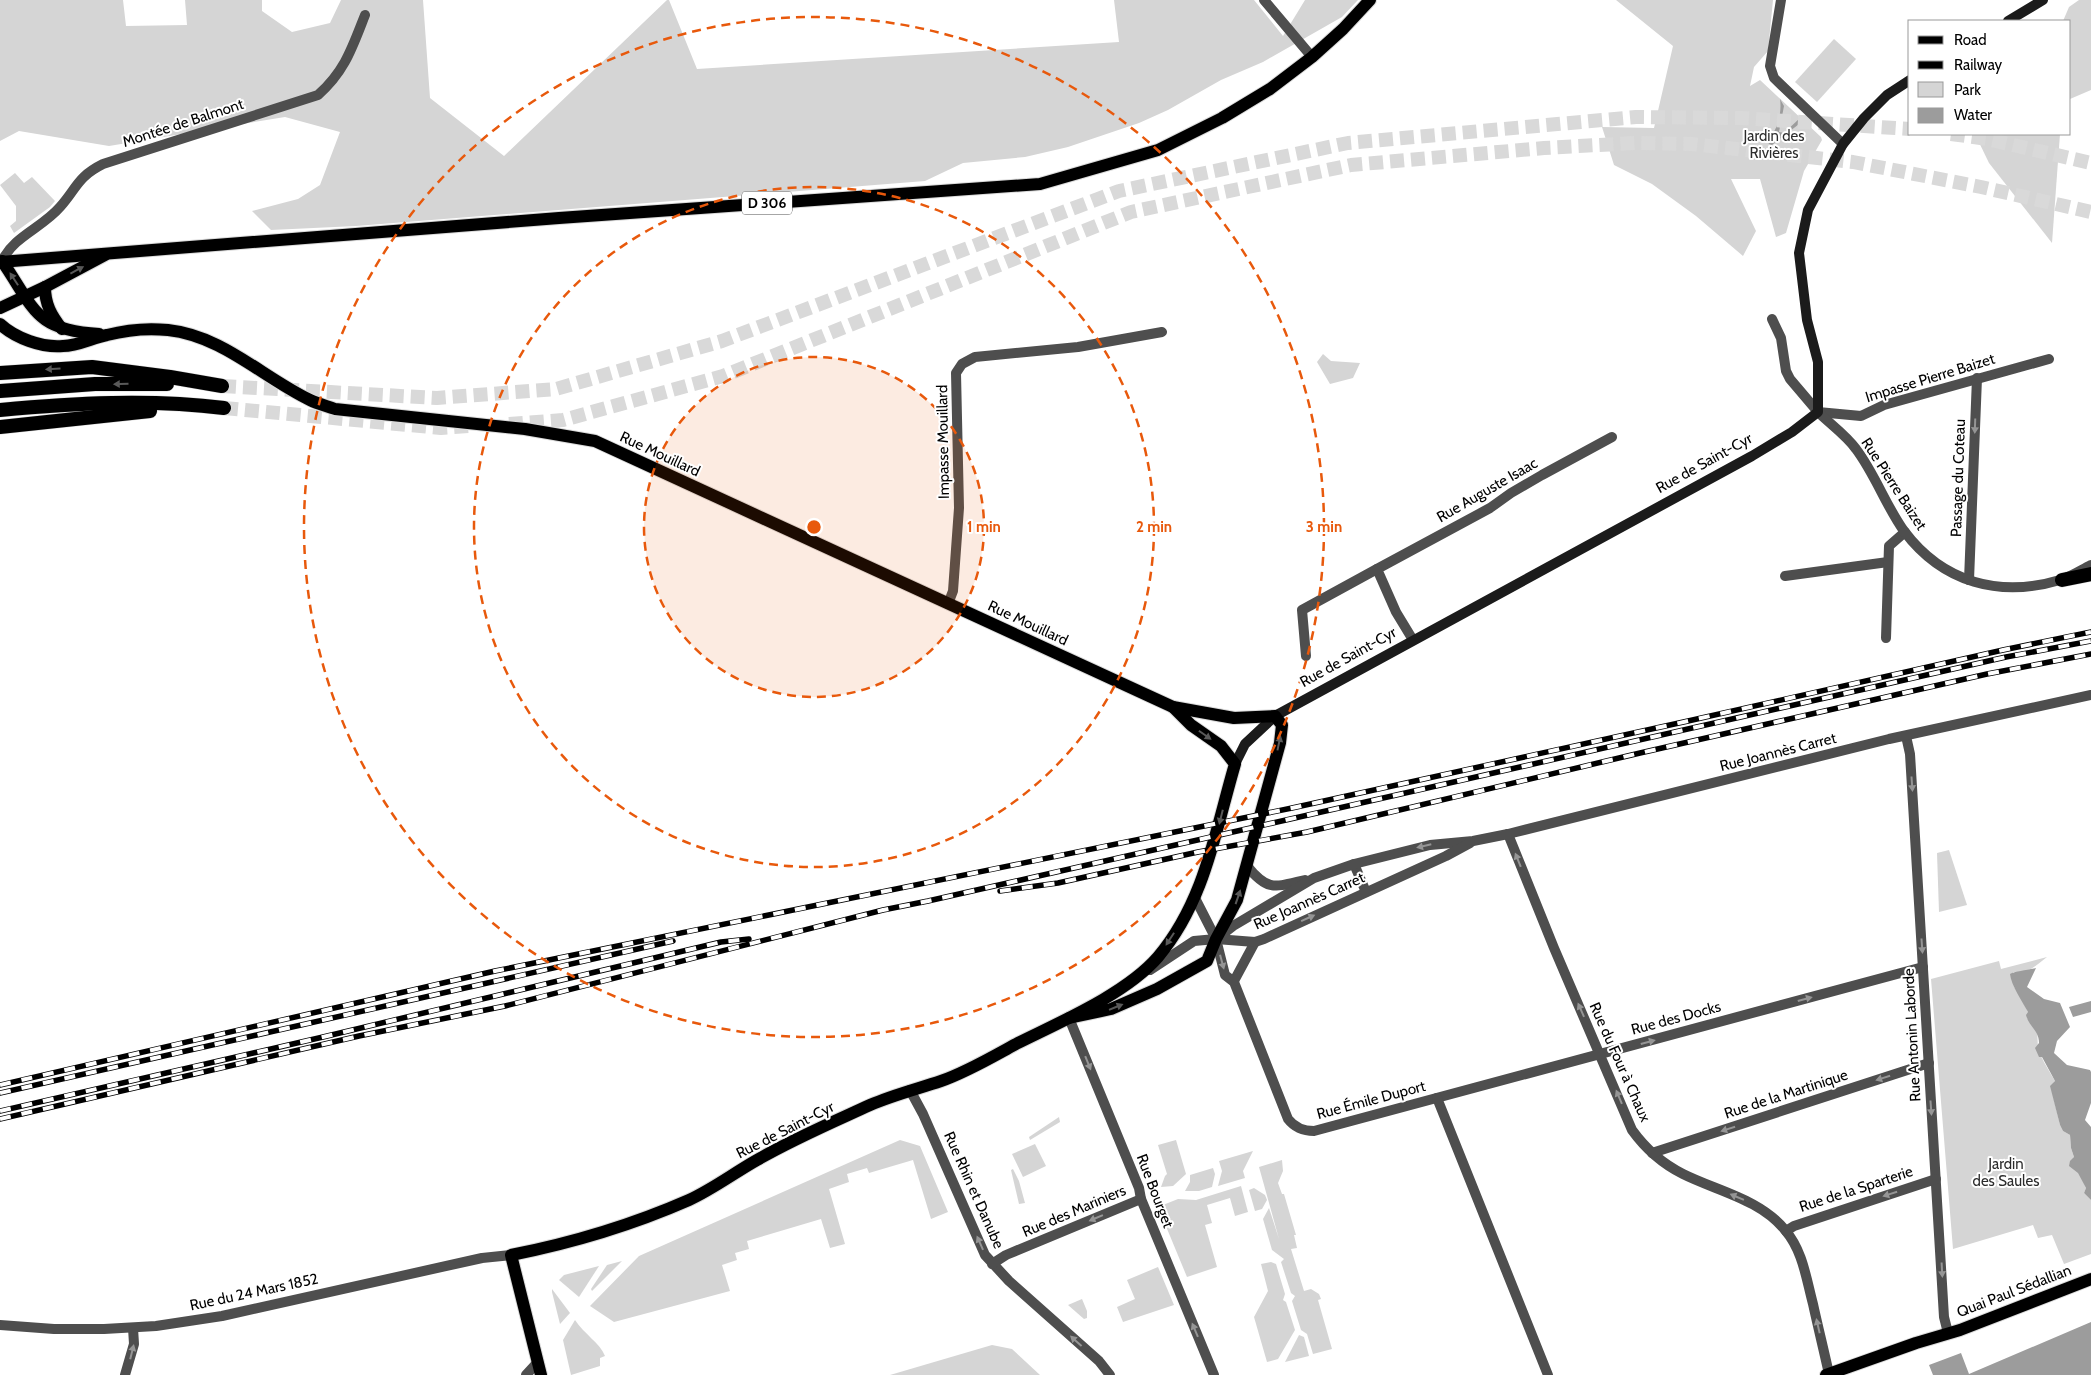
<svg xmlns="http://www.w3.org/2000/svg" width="2091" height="1375" viewBox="0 0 2091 1375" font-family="Cabin,sans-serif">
	<rect width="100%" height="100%" fill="#fff"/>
	<g fill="#d5d5d5">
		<polygon points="0,0 123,0 126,26 187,25 185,0 262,0 262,11 292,32 330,23 341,0 423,0 430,98 504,156 667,0 669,0 697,69 1119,42 1114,0 1254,0 1283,36 1305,0 1358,0 1342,17 1263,62 1221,80 1168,110 1139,123 1068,147 1025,157 963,163 925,181 356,226 271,230 252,211 298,199 320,185 340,132 285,117 109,146 19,131 0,141"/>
		<polygon points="1616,0 1773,0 1768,51 1754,67 1750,86 1760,80 1821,137 1822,140 1804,171 1786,233 1776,237 1760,179 1731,179 1756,231 1743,256 1696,216 1652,184 1614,165 1602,127 1654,128 1673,46"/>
		<polygon points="2079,0 2091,0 2091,90 2070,99 2070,21 2063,21 2069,7"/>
		<polygon points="1834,39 1856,59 1817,102 1795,82"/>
		<polygon points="1975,134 2060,134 2052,243 1989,163"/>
		<polygon points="15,173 24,183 32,177 55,201 50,207 14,233 10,226 16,221 16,206 0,185"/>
		<polygon points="1323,354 1331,361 1360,363 1353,378 1330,384 1317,362"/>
		<polygon points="1949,850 1967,905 1939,912 1937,853"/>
		<path d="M2047 957C2034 967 2031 972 2013 972L2014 987 2019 994 2028 1012 2027 1018C2039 1034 2037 1029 2038 1047 2039 1055 2051 1074 2055 1081L2051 1087 2060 1125 2063 1131 2070 1135 2071 1148 2074 1157 2073 1159 2086 1188 2084 1193 2091 1200V1254L2064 1264 2052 1235 2038 1238 2033 1225 1953 1249 1931 979 1999 961 2001 969Z"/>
		<polygon points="1059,1117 1060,1122 1030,1140 1029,1137"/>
		<polygon points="900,1140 920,1146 948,1212 931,1219 913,1160 869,1173 867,1168 847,1174 849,1182 829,1189 845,1244 830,1248 821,1219 747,1241 749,1249 735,1253 737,1260 722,1265 730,1291 614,1322 590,1306 639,1256"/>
		<polygon points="1176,1140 1186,1174 1173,1186 1161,1187 1165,1176 1167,1174 1158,1145"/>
		<polygon points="1035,1144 1046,1166 1023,1177 1012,1154"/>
		<polygon points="1253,1151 1243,1171 1245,1178 1218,1186 1222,1171 1219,1161"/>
		<polygon points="1282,1160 1283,1171 1278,1183 1282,1194 1284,1194 1296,1235 1294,1235 1297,1248 1291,1249 1304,1291 1311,1289 1319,1294 1321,1299 1318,1300 1332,1349 1313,1354 1307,1334 1301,1330 1292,1301 1295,1296 1291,1293 1281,1262 1284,1259 1272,1250 1263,1219 1269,1208 1279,1239 1259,1167"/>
		<polygon points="1213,1168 1215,1174 1212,1187 1199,1191 1185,1191 1190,1182 1190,1175"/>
		<polygon points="1013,1169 1019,1181 1025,1203 1019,1204 1011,1170"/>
		<polygon points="1241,1186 1248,1212 1235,1216 1230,1198 1207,1205 1212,1223 1205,1225 1217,1267 1187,1277 1158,1207 1178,1199 1196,1200"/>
		<polygon points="1254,1188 1265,1195 1267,1200 1262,1209 1255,1211 1249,1190"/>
		<polygon points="622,1261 592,1291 591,1289 607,1265"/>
		<polygon points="1271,1262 1276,1264 1285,1294 1283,1300 1286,1302 1295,1330 1278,1359 1267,1362 1254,1317 1268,1291 1261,1264"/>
		<polygon points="599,1266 579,1297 559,1280 564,1275"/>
		<polygon points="1158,1267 1174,1305 1123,1322 1117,1307 1135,1299 1127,1280"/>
		<polygon points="552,1289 570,1313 560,1324 552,1292"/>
		<polygon points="1082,1299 1087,1311 1087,1318 1084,1319 1068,1305"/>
		<path d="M575 1320C584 1334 600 1343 605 1356L600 1358V1366L571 1375 563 1340Z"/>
		<polygon points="1299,1335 1304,1337 1309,1356 1285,1362"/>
		<polygon points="992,1345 1012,1349 1040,1375 890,1375"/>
	</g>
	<g fill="#9c9c9c">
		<path d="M1780 99 1784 106 1779 132 1784 133 1800 118 1803 121 1772 145 1769 144 1767 140C1778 131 1782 112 1780 99Z"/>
		<path d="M2036 968 2027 987 2044 999 2060 1003 2070 1027 2057 1041 2054 1053 2067 1065 2090 1070 2091 1072V1103L2085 1120 2091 1127V1200L2084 1193 2086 1188 2078 1173 2069 1166 2070 1161 2074 1157 2071 1148 2070 1135 2063 1131 2060 1125 2050 1086 2055 1081 2042 1057H2039L2035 1048 2039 1043C2039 1030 2029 1027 2026 1015L2028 1012C2022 1001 2011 985 2010 974 2015 971 2028 970 2036 968Z"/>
		<polygon points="2091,1001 2091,1012 2073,1017 2069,1007"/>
		<polygon points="2091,1322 2091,1375 1933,1375 1929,1365 1961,1353 1969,1374"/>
	</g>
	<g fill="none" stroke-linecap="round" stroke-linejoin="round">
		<g stroke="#d9d9d9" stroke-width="14" stroke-dasharray="14 7" stroke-linecap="butt">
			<polyline points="1951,134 1987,139 2091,163"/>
			<polyline points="222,386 437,398 556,389 722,341 1119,191 1348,143 1636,117 1741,118 1910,129"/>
			<polyline points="224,408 441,428 470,426"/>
			<polyline points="509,424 563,420 723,376 1131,212 1351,165 1544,148 1635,143 1692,144 1853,162 1981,187 2091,212"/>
		</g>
		<g stroke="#dbdbdb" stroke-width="14">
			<g id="primary">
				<path d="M2 261C35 309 34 330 99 334"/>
				<polyline points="0,262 559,218 1040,184 1158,150 1222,118 1270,89 1312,57 1343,29 1370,0"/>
				<path d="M45 287C45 304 51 315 62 329"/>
				<polyline points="0,308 45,287 105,255"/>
				<path d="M0 324C15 338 42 348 63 346 78 346 92 338 107 335 126 330 148 328 168 330 223 336 262 377 310 400 318 404 327 406 335 409L525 429 595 441 1173 707 1234 718 1275 716 1282 725 1280 743 1237 900 1216 939 1207 961 1157 989 1111 1009 1069 1018"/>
				<path d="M541 1375 511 1255C572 1243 632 1225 689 1200 713 1189 734 1173 757 1160 793 1139 833 1122 870 1105 893 1095 917 1089 941 1081 967 1072 992 1057 1016 1044 1060 1022 1126 994 1158 957 1205 901 1215 832 1235 764L1221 746 1191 725 1173 707"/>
				<polyline points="1826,1375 1916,1343 1960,1330 2091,1279"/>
			</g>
		</g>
		<g stroke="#dbdbdb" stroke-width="15">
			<g id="trunk">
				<polyline points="0,373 92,367 170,377 222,386"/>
				<polyline points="0,391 95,384 167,384"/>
				<path d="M0 410C74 403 150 399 224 408"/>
				<polyline points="0,427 150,411"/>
				<polyline points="2062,580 2091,574"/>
			</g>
		</g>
		<g stroke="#4e4e4e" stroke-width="10">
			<polyline points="1264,0 1312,57"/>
			<polyline points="1781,0 1770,66 1774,78 1843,144"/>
			<path d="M2 261C14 236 42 228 60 207 77 188 77 177 103 164L318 95C345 71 352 48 365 15"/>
			<polyline points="1772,319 1781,338 1786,371 1790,379 1818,412 1861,416 1884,405 2049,359"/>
			<polyline points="1785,576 1888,562"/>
			<polyline points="1969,580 1977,378"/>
			<polyline points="948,604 953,591 959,508 956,373 962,364 975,357 1078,347 1162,332"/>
			<polyline points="1886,638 1889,546 1905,532"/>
			<polyline points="1413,640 1396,612 1377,569 1490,508 1511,493 1542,475 1612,437"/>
			<polyline points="1306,656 1302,610 1377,569"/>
			<polyline points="1906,736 1910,754 1944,1317 1948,1333"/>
			<path d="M1508 834 1554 948 1632 1130C1645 1148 1663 1164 1683 1174 1717 1191 1760 1199 1785 1230 1803 1251 1806 1278 1813 1304 1818 1327 1824 1351 1829 1374"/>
			<polyline points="1354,864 1366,892"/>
			<path d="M1195 898 1216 939 1225 975 1234 982 1288 1119C1295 1128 1303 1131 1314 1131L1923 967"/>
			<polyline points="1150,970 1194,941 1216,939"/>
			<polyline points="1234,981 1255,942"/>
			<polyline points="1069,1018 1139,1188 1141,1199 1214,1375"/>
			<polyline points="910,1090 923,1114 985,1255 1009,1281 1099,1361 1110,1375"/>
			<polyline points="1437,1098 1548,1375"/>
			<polyline points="1652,1153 1929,1063"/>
			<polyline points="1786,1231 1794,1226 1936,1179"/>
			<polyline points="992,1264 1006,1255 1141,1199"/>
			<polyline points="125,1375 134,1344 133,1328"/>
			<polyline points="526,1375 538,1362"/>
		</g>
		<g stroke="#4e4e4e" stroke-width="10">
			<path d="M1818 412C1830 424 1846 435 1856 449 1875 474 1886 506 1904 531 1943 583 2000 598 2060 580 2071 577 2081 570 2091 565"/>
			<path d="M1247 866C1268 892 1275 887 1305 880"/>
			<polyline points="1219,937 1233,926 1314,878 1354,864 1430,845 1473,841 1508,834 1889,739 2091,695"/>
			<polyline points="1216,939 1255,942 1264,939 1446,856 1470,843"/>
			<polyline points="0,1325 54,1329 104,1329 156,1326 222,1316 482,1258 511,1255"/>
		</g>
		<g stroke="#1b1b1b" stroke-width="10">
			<polyline points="2008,21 2043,0"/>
			<polyline points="1235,764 1245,744 1275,716 1752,456 1792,432 1818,412 1818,362 1807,320 1799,253 1808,210 1843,144 1864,118 1887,95 1910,80"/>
		</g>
		<use href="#primary" stroke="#000" stroke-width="12"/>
		<use href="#trunk" stroke="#000" stroke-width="14"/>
		<g stroke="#000" stroke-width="5.5">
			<g id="rail">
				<polyline points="1000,891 1058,883 1198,852 1307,832 1640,753 1987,674 2091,654"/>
				<polyline points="0,1085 495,971 1292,808 1688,721 2003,650 2091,632"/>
				<polyline points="0,1093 673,941"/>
				<polyline points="0,1111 323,1037 721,942 749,939"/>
				<polyline points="0,1119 359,1036 505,1006 883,910 928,901 2006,657 2091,641"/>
			</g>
		</g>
		<use href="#rail" stroke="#fff" stroke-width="4" stroke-dasharray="11" stroke-linecap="butt"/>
	</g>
	<defs><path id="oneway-solid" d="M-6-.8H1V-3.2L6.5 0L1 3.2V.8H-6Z" transform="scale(1.25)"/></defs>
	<g fill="#595959">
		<use href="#oneway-solid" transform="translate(77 270) rotate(-28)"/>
		<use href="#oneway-solid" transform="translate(14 279) rotate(-123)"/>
		<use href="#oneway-solid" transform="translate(53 369) rotate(177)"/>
		<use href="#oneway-solid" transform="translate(121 384) rotate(179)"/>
		<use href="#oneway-solid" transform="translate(1205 735) rotate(35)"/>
		<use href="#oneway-solid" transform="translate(1279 743) rotate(-78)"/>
		<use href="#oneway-solid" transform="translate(1221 817) rotate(104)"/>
		<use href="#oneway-solid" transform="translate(1238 897) rotate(-71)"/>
		<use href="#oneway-solid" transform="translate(1170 939) rotate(123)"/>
		<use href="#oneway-solid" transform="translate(1116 1007) rotate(-22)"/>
	</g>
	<g fill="#959595">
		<use href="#oneway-solid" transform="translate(1975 426) rotate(92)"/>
		<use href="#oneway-solid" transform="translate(1912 784) rotate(86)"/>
		<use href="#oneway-solid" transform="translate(1424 846) rotate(167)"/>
		<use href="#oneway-solid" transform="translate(1518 860) rotate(-112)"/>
		<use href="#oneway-solid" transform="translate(1308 918) rotate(-24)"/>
		<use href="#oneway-solid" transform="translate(1922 946) rotate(86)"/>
		<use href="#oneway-solid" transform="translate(1222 962) rotate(75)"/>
		<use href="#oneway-solid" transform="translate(1805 999) rotate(-15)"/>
		<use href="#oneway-solid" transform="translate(1581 1010) rotate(-114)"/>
		<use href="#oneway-solid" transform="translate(1648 1042) rotate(-15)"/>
		<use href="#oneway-solid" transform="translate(1088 1063) rotate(68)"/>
		<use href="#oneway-solid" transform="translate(1883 1078) rotate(162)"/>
		<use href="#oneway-solid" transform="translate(1619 1097) rotate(-113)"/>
		<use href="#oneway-solid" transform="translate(1931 1108) rotate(86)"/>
		<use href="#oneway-solid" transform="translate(1728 1129) rotate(162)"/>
		<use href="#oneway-solid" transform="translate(1890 1194) rotate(162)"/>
		<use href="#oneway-solid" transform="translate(1737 1197) rotate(-157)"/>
		<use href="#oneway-solid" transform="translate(1096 1218) rotate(157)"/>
		<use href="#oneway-solid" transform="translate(980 1243) rotate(-114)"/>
		<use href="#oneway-solid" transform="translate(1942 1270) rotate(87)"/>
		<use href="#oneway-solid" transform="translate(1818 1326) rotate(-103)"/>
		<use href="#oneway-solid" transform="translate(1195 1330) rotate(-113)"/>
		<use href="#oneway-solid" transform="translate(1076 1341) rotate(-138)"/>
		<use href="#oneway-solid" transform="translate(132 1352) rotate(-76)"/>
	</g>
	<circle cx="814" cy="527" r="170" fill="#e8590c" fill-opacity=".12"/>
	<g fill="none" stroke="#e8590c" stroke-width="2.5" stroke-dasharray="9 6">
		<circle cx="814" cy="527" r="170"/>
		<circle cx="814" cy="527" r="340"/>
		<circle cx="814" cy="527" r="510"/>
	</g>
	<g text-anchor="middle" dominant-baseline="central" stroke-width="4" stroke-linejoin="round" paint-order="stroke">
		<rect fill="#fff" stroke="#4c4c4c" stroke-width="1" x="742" y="191.5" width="50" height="23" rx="4"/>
		<g font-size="14" font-weight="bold" fill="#000">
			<text x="767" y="203">D 306</text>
		</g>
		<g font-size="15" fill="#000" stroke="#fff">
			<text transform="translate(183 123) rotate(-18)">Montée de Balmont</text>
			<text transform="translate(1930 378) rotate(-17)">Impasse Pierre Baizet</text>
			<text transform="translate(943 442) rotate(-91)">Impasse Mouillard</text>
			<text transform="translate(660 454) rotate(25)">Rue Mouillard</text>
			<text transform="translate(1704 463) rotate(-29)">Rue de Saint-Cyr</text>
			<text transform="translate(1958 478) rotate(-88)">Passage du Coteau</text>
			<text transform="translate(1894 484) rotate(57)">Rue Pierre Baizet</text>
			<text transform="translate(1487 490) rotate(-30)">Rue Auguste Isaac</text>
			<text transform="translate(1028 623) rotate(25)">Rue Mouillard</text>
			<text transform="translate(1348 657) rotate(-29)">Rue de Saint-Cyr</text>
			<text transform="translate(1778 752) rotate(-14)">Rue Joannès Carret</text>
			<text transform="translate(1309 901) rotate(-24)">Rue Joannès Carret</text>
			<text transform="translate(1676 1018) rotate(-15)">Rue des Docks</text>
			<text transform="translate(1912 1035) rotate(-93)">Rue Antonin Laborde</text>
			<text transform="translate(1620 1062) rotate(66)">Rue du Four à Chaux</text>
			<text transform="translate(1786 1094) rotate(-18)">Rue de la Martinique</text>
			<text transform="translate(1371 1100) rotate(-15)">Rue Émile Duport</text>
			<text transform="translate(785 1130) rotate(-27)">Rue de Saint-Cyr</text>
			<text transform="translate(1856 1189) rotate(-18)">Rue de la Sparterie</text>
			<text transform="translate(974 1190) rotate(66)">Rue Rhin et Danube</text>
			<text transform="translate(1155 1191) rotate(69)">Rue Bourget</text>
			<text transform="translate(1074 1211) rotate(-23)">Rue des Mariniers</text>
			<text transform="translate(2014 1291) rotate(-21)">Quai Paul Sédallian</text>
			<text transform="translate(254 1292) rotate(-12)">Rue du 24 Mars 1852</text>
		</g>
		<g font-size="15" fill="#2c2c2c" stroke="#fff">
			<text x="1774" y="136">Jardin des<tspan x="1774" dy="17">Rivières</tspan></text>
			<text x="2006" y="1164">Jardin<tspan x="2006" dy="17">des Saules</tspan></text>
		</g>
	</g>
	<circle cx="814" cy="527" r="8" fill="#e8590c" stroke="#fff" stroke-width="2.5"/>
	<g font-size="15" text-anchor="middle" font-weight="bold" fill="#e8590c" stroke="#fff" stroke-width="4" stroke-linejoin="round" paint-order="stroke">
		<text x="984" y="532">1 min</text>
		<text x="1154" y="532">2 min</text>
		<text x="1324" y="532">3 min</text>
	</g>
	<rect x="1908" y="20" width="162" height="115" fill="#ffffff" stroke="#999999"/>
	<rect x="1918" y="36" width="25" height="8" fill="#000000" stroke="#999999"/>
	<text x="1954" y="45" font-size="15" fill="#000000">Road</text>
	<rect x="1918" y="61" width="25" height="8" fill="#000000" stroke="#999999"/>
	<text x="1954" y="70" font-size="15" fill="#000000">Railway</text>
	<rect x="1918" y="82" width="25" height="15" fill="#d5d5d5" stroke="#999999"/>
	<text x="1954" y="95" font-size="15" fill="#000000">Park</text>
	<rect x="1918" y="108" width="25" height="15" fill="#9c9c9c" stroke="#999999"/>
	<text x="1954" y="120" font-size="15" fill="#000000">Water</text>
</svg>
